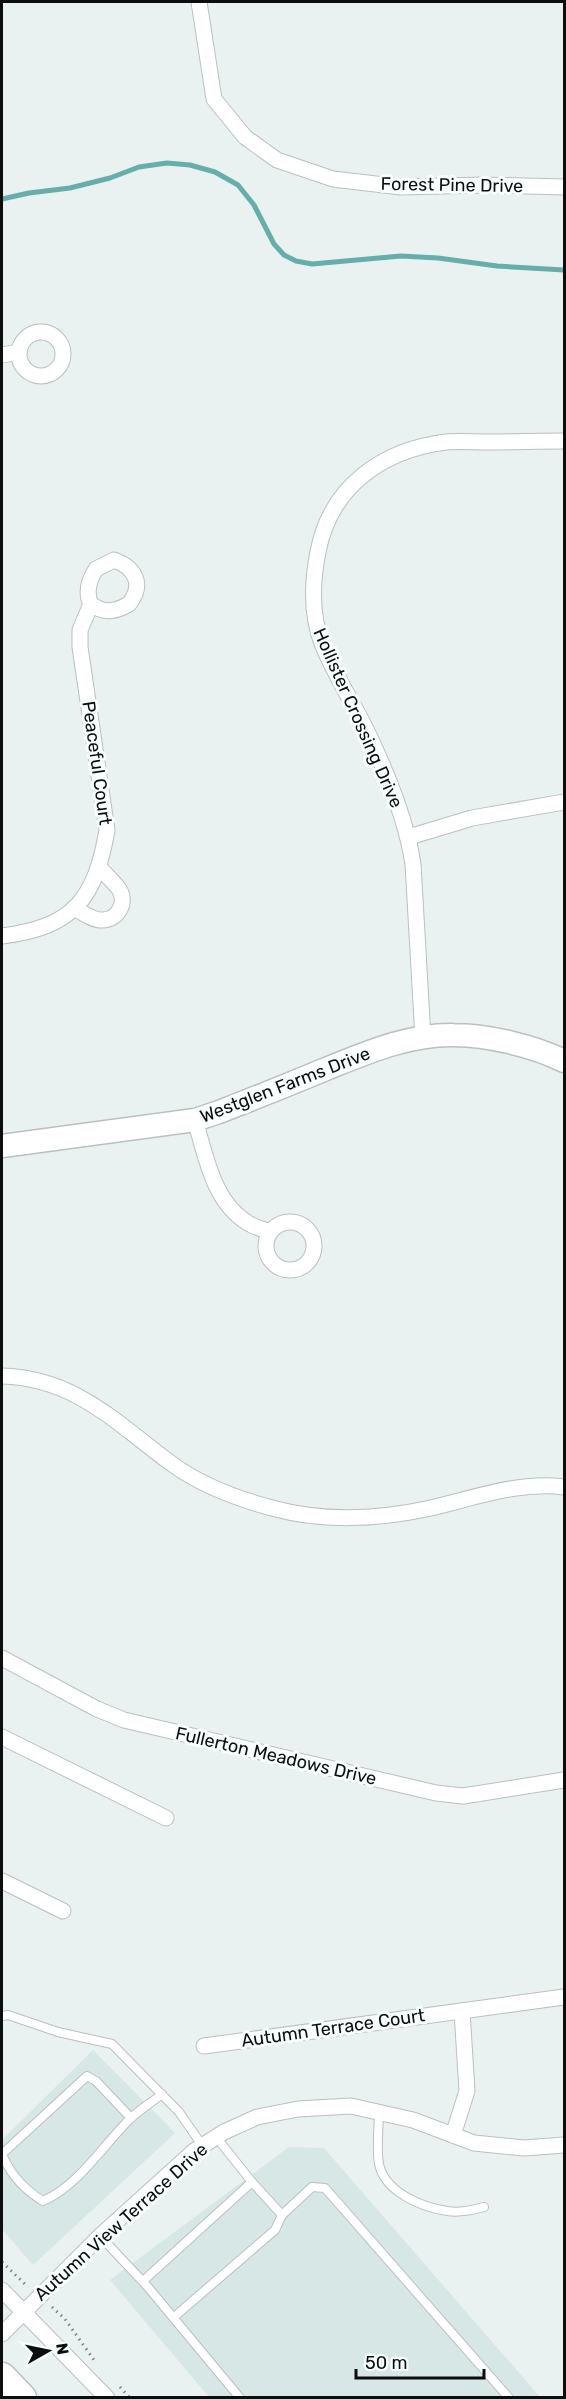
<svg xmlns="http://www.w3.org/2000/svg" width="566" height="2399" viewBox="0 0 566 2399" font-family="Rubik,sans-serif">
	<rect width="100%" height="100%" fill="#eaf1f1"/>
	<g fill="#d6e7e6">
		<polygon points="93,2050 175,2133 33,2265 2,2229 2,2140"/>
		<polygon points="289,2147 324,2148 540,2397 209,2397 110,2280"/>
	</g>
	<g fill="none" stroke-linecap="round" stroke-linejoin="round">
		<polyline stroke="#66aeab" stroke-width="5" points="2,199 29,193 70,188 110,178 139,167 167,163 190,165 215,172 238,185 254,205 274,244 284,255 296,261 312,264 401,256 438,258 497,266 564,270"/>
		<g stroke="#b9c0c0" stroke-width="10">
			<g id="lane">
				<polyline points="2,2016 8,2015 58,2032 112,2044 179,2112 202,2145"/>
				<path d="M379 2112C379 2128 376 2148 379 2164 385 2192 421 2207 447 2211 460 2213 472 2210 484 2207"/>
				<path d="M131 2118 96 2081 87 2076 2 2154C10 2174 25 2190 43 2201 77 2186 100 2150 125 2124 135 2112 150 2104 162 2094"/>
				<polyline points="216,2137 252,2182 282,2215 312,2187 325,2188 509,2398"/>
				<polyline points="100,2236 147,2286 240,2398"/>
				<polyline points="143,2281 252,2182"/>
				<polyline points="174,2317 275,2230 282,2215"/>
			</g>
		</g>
		<g stroke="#b9c0c0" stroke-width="17">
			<g id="street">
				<polyline points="199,2 214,99 245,137 277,160 333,179 401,187 483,185 564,187"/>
				<circle cx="41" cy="354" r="22"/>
				<polyline points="2,355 19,352"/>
				<polyline points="409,837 472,818 564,802"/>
				<path d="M74 908C82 912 92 920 101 920 117 921 128 903 119 889 113 881 105 874 99 867"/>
				<path d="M2 936C73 927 95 900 107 830L80 647V630L91 604C85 592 89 580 96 569L114 560C136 568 144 585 129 604 115 612 104 614 91 604"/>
				<path d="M423 1038 413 864C407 823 390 781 373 744 358 710 337 680 323 646 311 617 312 582 318 552 330 487 382 450 446 442 459 441 474 442 487 442 513 442 539 441 564 441"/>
				<path d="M195 1120C206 1156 213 1202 248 1223 254 1227 263 1229 270 1232"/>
				<circle cx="290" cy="1246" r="24"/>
				<path d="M2 1376C76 1378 117 1424 172 1464 202 1486 241 1500 276 1509 324 1522 379 1519 426 1509 472 1499 517 1481 564 1487"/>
				<polyline points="2,1658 97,1709 124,1720 436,1793 463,1796 564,1780"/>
				<polyline points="2,1737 166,1818"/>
				<polyline points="2,1881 63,1911"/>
				<polyline points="204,2046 564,1997"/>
				<polyline points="453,2135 467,2091 462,2011"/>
				<polyline points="2,2290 107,2398"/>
				<polyline points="2,2334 100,2236 194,2151 224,2132 257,2117 298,2109 351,2106 413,2120 474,2143 524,2148 564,2145"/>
			</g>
		</g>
		<g stroke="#b9c0c0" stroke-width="25">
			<path id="secondary" d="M2 1146 195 1120 219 1112C255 1098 290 1084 326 1069 366 1053 409 1034 454 1035 487 1035 534 1046 564 1061"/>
		</g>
		<g stroke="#b9c0c0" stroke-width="31">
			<polyline id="highway" points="2,2377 22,2398"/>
		</g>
		<g stroke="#7e8282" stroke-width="3" stroke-dasharray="1.5 4.5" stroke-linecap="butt">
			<polyline points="2,2262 28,2287"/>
			<polyline points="52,2307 65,2319 94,2360"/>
			<polyline points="120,2387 130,2398"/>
		</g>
		<use href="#lane" stroke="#fff" stroke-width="8"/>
		<use href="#street" stroke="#fff" stroke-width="15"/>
		<use href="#secondary" stroke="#fff" stroke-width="22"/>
		<use href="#highway" stroke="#fff" stroke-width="28"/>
	</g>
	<g text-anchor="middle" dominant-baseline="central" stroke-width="6" stroke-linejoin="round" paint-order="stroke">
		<g font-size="18" fill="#0c0e0e" stroke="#f7fefe">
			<text transform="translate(452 185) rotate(1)">Forest Pine Drive</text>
			<text transform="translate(358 718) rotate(66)">Hollister Crossing Drive</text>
			<text transform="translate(97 763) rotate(82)">Peaceful Court</text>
			<text transform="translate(285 1085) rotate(-21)">Westglen Farms Drive</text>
			<text transform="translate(276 1756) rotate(13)">Fullerton Meadows Drive</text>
			<text transform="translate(333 2028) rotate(-8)">Autumn Terrace Court</text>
			<text transform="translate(121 2222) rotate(-42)">Autumn View Terrace Drive</text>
		</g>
	</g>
	<rect width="566" height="2399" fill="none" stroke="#0c0e0e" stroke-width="6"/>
	<g transform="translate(48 2351) rotate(81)" stroke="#f7fefe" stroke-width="4.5" paint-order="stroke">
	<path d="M0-4.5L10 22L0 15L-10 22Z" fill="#0c0e0e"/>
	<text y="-9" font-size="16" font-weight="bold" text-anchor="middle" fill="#0c0e0e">N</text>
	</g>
	<path d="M356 2369v9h128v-9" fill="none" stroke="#0c0e0e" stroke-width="3"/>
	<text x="365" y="2369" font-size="18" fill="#0c0e0e" stroke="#f7fefe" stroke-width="4.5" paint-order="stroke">50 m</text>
</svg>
